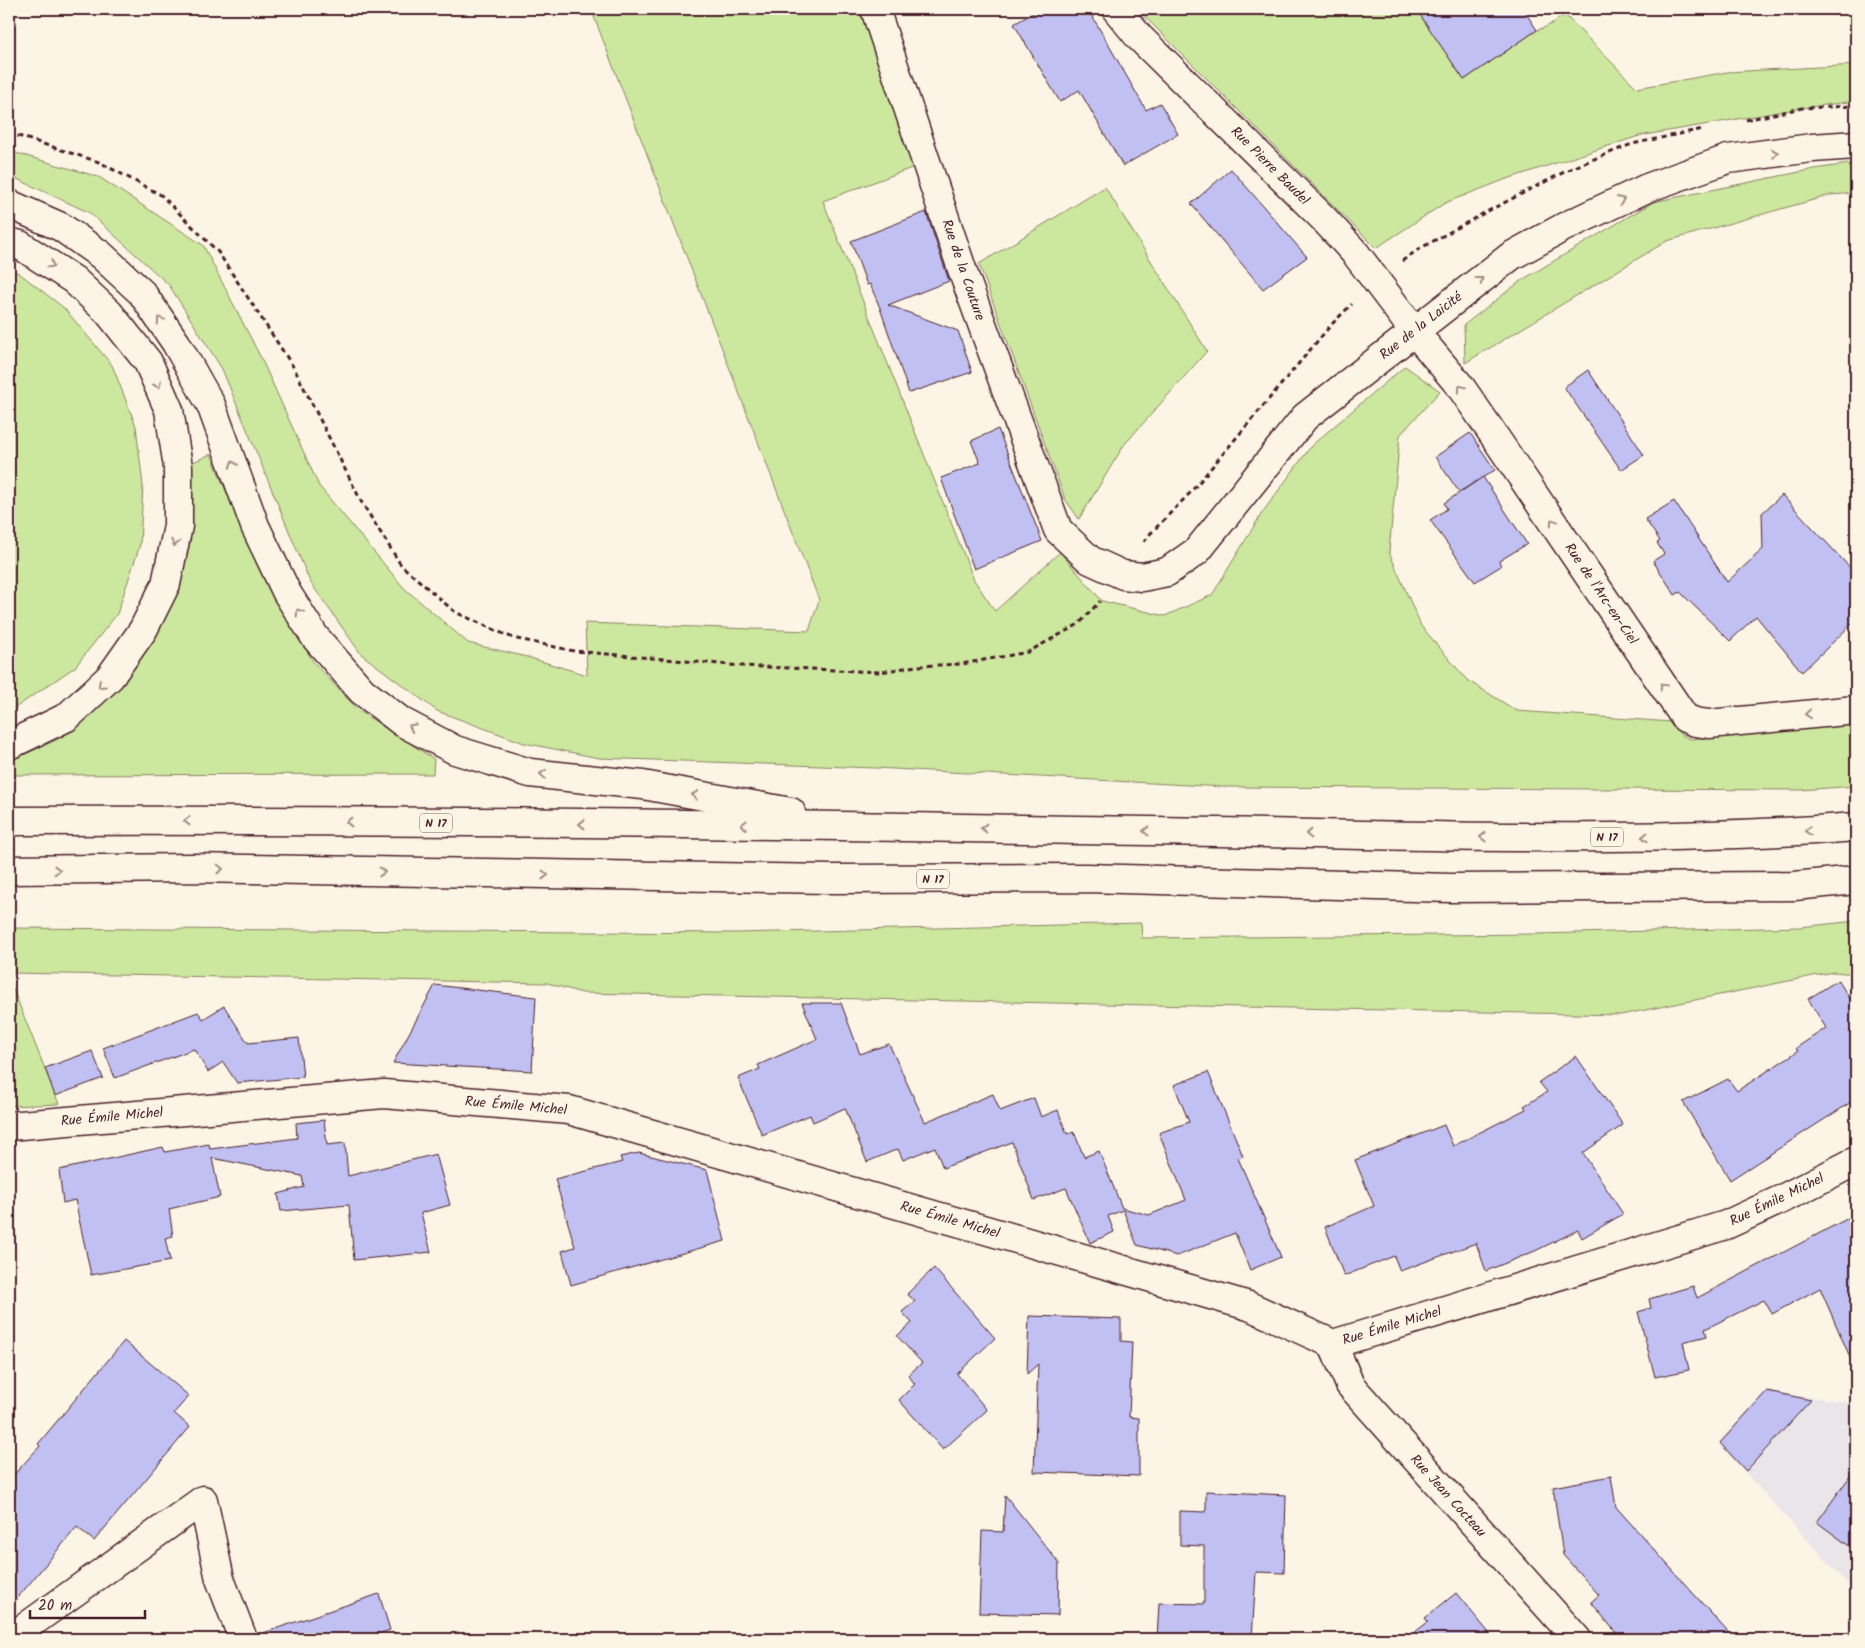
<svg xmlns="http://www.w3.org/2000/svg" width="1865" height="1648" viewBox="0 0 1865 1648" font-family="Kalam,sans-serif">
	<rect width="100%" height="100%" fill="#fcf5e5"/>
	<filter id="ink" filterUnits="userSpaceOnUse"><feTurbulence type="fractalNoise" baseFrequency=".02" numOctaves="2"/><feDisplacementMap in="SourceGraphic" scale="10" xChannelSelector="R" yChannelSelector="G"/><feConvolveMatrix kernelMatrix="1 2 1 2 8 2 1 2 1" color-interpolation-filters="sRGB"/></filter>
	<g filter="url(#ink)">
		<polygon fill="#eae5e9" points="1765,1391 1856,1403 1856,1593 1730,1456 1719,1442"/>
		<g fill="#cce79e" stroke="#8b8364">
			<polygon points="591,9 865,9 917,166 823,201 974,580 995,611 1060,552 1102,601 1165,616 1212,595 1262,513 1312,445 1405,366 1440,391 1400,435 1389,552 1421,626 1467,680 1517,711 1672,722 1681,735 1691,739 1856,724 1856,786 1800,790 1224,787 875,768 599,758 524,743 437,711 361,654 310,582 222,369 169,285 90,213 17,179 9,177 9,151 99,177 203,245 261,358 319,486 404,588 468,643 527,657 587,675 585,623 809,631 819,600"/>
			<polygon points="1137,9 1417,9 1464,80 1537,30 1546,27 1565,15 1637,88 1727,72 1856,65 1856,101 1802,108 1639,136 1504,180 1445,203 1376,248"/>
			<polygon points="1856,163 1856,193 1831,195 1667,241 1465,363 1464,325 1522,280 1653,202 1814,169"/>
			<polygon points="1105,187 1207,351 1124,445 1079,519 1065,499 979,264"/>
			<polygon points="9,270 19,273 64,308 112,365 136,426 143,486 140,545 117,614 75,667 9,712"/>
			<polygon points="211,454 243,533 278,604 314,663 359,711 434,759 433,774 11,775 12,760 61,738 105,700 141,656 189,464"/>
			<polygon points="1856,921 1856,974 1833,972 1621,1015 582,993 547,983 9,973 9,928 736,933 1141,923 1142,938 1537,934 1800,927"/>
			<polygon points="9,979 59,1104 9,1106"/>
		</g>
		<g fill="#c1c0f2" stroke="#4a1f2b">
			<polygon points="1040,9 1088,9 1146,110 1160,103 1178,134 1123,166 1079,90 1060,102 1014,24"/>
			<polygon points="1416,9 1523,9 1537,30 1464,80"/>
			<polygon points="1231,169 1307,257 1263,289 1191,204"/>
			<polygon points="926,212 949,281 888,305 958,331 972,372 909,393 880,308 870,284 867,285 851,241"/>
			<polygon points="1588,370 1644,455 1621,470 1564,387"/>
			<polygon points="998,429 1042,541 974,569 941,478 980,463 971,441"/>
			<polygon points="1470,433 1495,470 1459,492 1435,457"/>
			<polygon points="1483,477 1527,544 1499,561 1501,566 1475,582 1430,520 1447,509 1444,503"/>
			<polygon points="1782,495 1856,574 1856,620 1802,672 1756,616 1730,641 1680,592 1675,595 1653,561 1664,554 1657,543 1660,541 1645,519 1674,501 1727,582 1763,549 1762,513"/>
			<polygon points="1838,980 1856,1008 1856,1099 1730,1180 1683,1102 1728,1079 1737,1091 1798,1051 1796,1048 1826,1028 1808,999"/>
			<polygon points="435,985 536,997 532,1071 393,1063"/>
			<polygon points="802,1003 841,1003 860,1054 889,1044 925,1122 993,1094 1000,1111 1034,1098 1041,1117 1058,1110 1067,1134 1074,1132 1084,1157 1099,1151 1122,1208 1149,1215 1186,1200 1159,1133 1189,1122 1174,1085 1208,1072 1243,1156 1238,1158 1281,1257 1250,1270 1235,1233 1177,1256 1137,1245 1123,1210 1108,1216 1114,1232 1090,1243 1066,1188 1034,1200 1012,1142 943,1168 935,1147 903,1160 898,1149 867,1162 845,1108 813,1122 810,1115 762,1135 738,1078 760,1069 758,1065 817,1039"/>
			<polygon points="224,1006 248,1043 299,1038 303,1077 237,1083 223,1062 208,1072 194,1049 115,1078 103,1048 198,1012 203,1019"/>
			<polygon points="92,1051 103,1078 55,1096 45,1068"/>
			<polygon points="1576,1056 1623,1125 1583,1153 1623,1214 1582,1238 1578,1230 1535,1251 1486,1271 1476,1243 1400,1271 1394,1256 1344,1276 1325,1227 1374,1206 1355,1160 1444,1125 1453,1146 1526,1109 1524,1106 1547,1092 1539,1082"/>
			<polygon points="324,1120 327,1145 345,1143 348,1176 436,1154 450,1205 421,1213 431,1252 354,1260 349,1205 281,1211 278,1194 304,1187 302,1176 212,1158 220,1197 169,1209 173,1236 165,1238 170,1261 91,1275 75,1200 63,1203 59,1170 163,1147 165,1152 209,1144 210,1149 297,1138 296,1123"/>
			<polygon points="639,1153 707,1170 725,1241 571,1285 562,1251 575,1247 555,1179 622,1162 620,1157"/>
			<polygon points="1856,1214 1856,1371 1820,1288 1772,1314 1764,1300 1705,1329 1707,1336 1683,1342 1689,1370 1655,1377 1638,1312 1651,1308 1649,1299 1693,1286 1697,1298"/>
			<polygon points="934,1268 995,1338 957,1374 987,1410 943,1450 899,1400 915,1384 908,1375 922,1363 897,1336 912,1323 902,1312 915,1301 907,1294"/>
			<polygon points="1029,1316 1121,1319 1121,1341 1132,1342 1129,1417 1139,1418 1139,1476 1034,1472 1038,1364 1027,1374"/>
			<polygon points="124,1341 189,1396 174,1413 190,1427 94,1541 77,1527 9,1608 9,1480 40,1446 38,1444"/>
			<polygon points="1767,1391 1811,1400 1746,1471 1720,1443"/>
			<polygon points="1856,1468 1856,1551 1817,1522"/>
			<polygon points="1611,1476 1616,1507 1734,1639 1621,1639 1591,1602 1599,1595 1563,1555 1553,1487"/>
			<polygon points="1206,1491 1286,1495 1284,1573 1256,1572 1252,1639 1157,1639 1159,1603 1204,1604 1204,1546 1180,1545 1180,1511 1206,1512"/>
			<polygon points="1005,1495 1059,1563 1058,1615 979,1613 982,1531 1003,1532"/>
			<polygon points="1456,1593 1494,1639 1406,1639 1428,1622 1425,1618"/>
			<polygon points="379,1594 390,1630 364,1639 264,1639 263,1633"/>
		</g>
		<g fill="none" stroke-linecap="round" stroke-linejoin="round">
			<g stroke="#4a1f2b" stroke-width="31">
				<g id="minor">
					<polyline points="875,9 965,278 1058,530 1090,560 1123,575 1142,577 1167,572 1197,551 1305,417 1511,256 1564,227 1647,188 1728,159 1812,148 1856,145"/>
					<polyline points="1116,9 1139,37 1323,218 1356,254 1414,331 1460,386 1476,409 1685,718 1695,722 1709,724 1856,710"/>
					<polyline points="9,1126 384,1094 569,1110 1249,1306 1333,1344 1726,1225 1782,1199 1856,1161"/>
					<polyline points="1333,1344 1350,1385 1577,1639"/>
					<polyline points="9,1639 203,1500 220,1579 243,1639"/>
				</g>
			</g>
			<g stroke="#4a1f2b" stroke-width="31">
				<g id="trunk">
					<polyline points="9,204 61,227 101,255 142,293 176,343 211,405 255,526 287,593 315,637 362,691 402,722 455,750 530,773 643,785 791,812"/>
					<polyline points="9,242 20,245 74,280 109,313 148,362 169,410 178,467 178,526 166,584 143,630 110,677 67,717 9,745"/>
					<path d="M9 821C365 820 721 823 1077 830 1173 831 1268 833 1364 835 1528 838 1693 840 1856 827"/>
					<polyline points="9,870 191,868 830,879 1086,878 1451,888 1794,886 1856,880"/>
				</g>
			</g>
			<g stroke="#4a1f2b" stroke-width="3" stroke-dasharray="5 4" stroke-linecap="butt">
				<polyline points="1746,120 1802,108 1856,106"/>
				<polyline points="9,133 99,162 161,195 218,252 294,368 362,503 401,565 455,612 513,638 574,651 742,666 881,672 916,666 962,664 1028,652 1079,624 1100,601"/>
				<polyline points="1402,261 1419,249 1486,212 1574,167 1632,144 1703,129"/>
				<polyline points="1144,542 1149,535 1190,493 1331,325 1352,304"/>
			</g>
			<use href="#minor" stroke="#fcf5e5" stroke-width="28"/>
			<use href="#trunk" stroke="#fcf5e5" stroke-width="28"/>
		</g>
		<defs><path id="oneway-chevron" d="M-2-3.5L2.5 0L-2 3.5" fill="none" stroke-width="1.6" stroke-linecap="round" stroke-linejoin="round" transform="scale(1.25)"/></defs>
		<g stroke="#a38a88">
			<use href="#oneway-chevron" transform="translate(1775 153) rotate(-8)"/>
			<use href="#oneway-chevron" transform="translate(1621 200) rotate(-25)"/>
			<use href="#oneway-chevron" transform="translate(51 265) rotate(33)"/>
			<use href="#oneway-chevron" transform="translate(1480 280) rotate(-37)"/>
			<use href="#oneway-chevron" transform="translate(160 320) rotate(-124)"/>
			<use href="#oneway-chevron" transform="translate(158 385) rotate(66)"/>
			<use href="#oneway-chevron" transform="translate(1461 388) rotate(-127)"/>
			<use href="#oneway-chevron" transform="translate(233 464) rotate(-110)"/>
			<use href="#oneway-chevron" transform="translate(1553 522) rotate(-124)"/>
			<use href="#oneway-chevron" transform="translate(175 543) rotate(103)"/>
			<use href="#oneway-chevron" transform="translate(299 612) rotate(-123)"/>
			<use href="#oneway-chevron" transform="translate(101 685) rotate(137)"/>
			<use href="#oneway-chevron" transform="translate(1663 686) rotate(-124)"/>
			<use href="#oneway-chevron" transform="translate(1808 714) rotate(175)"/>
			<use href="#oneway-chevron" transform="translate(412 727) rotate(-152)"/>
			<use href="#oneway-chevron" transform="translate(543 774) rotate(-174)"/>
			<use href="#oneway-chevron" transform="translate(695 795) rotate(-170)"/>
			<use href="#oneway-chevron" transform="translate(187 821) rotate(180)"/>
			<use href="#oneway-chevron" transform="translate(349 822) rotate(-180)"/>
			<use href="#oneway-chevron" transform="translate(582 824) rotate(-180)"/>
			<use href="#oneway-chevron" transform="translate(744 825) rotate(-180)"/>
			<use href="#oneway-chevron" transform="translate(984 828) rotate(-179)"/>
			<use href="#oneway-chevron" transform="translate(1146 831) rotate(-179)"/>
			<use href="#oneway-chevron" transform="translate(1808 831) rotate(175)"/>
			<use href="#oneway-chevron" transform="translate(1309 834) rotate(-179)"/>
			<use href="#oneway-chevron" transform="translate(1483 837) rotate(-180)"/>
			<use href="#oneway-chevron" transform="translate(1645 837) rotate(178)"/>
			<use href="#oneway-chevron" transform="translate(220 869) rotate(1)"/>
			<use href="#oneway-chevron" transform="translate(57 870) rotate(-1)"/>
			<use href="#oneway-chevron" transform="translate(382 872) rotate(1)"/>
			<use href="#oneway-chevron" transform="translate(545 875) rotate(1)"/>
		</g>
	</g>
	<g text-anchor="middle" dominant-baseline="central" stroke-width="5" stroke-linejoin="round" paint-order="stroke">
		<g fill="#fcf5e5" stroke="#7f5f63" stroke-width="1">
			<rect x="420" y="813.5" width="32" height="19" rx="4"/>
			<rect x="1591" y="827.5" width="32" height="19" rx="4"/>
			<rect x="917" y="869.5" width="32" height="19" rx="4"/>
		</g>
		<g font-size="12" font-weight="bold" fill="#4a1f2b">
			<text x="436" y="823">N 17</text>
			<text x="1607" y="837">N 17</text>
			<text x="933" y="879">N 17</text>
		</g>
		<g font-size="14" fill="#4a1f2b" stroke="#fcf5e5">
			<text transform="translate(1270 166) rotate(45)">Rue Pierre Baudel</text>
			<text transform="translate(963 270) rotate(71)">Rue de la Couture</text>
			<text transform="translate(1421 326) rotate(-38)">Rue de la Laicité</text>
			<text transform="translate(1601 594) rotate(56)">Rue de l'Arc-en-Ciel</text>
			<text transform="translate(516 1106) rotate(5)">Rue Émile Michel</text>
			<text transform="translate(112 1117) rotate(-5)">Rue Émile Michel</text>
			<text transform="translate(1777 1200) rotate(-26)">Rue Émile Michel</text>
			<text transform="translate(950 1220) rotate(16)">Rue Émile Michel</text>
			<text transform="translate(1392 1326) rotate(-17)">Rue Émile Michel</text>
			<text transform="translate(1448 1496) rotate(48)">Rue Jean Cocteau</text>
		</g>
	</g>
	<rect width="1865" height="1648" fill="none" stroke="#fcf5e5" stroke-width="30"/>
	<rect x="15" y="15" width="1835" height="1618" fill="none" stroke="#4a1f2b" stroke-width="2" filter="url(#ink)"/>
	<path d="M30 1610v8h115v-8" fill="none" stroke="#4a1f2b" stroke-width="2.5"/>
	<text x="38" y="1610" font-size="15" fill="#4a1f2b" stroke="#fcf5e5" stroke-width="4" paint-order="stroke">20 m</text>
</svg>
